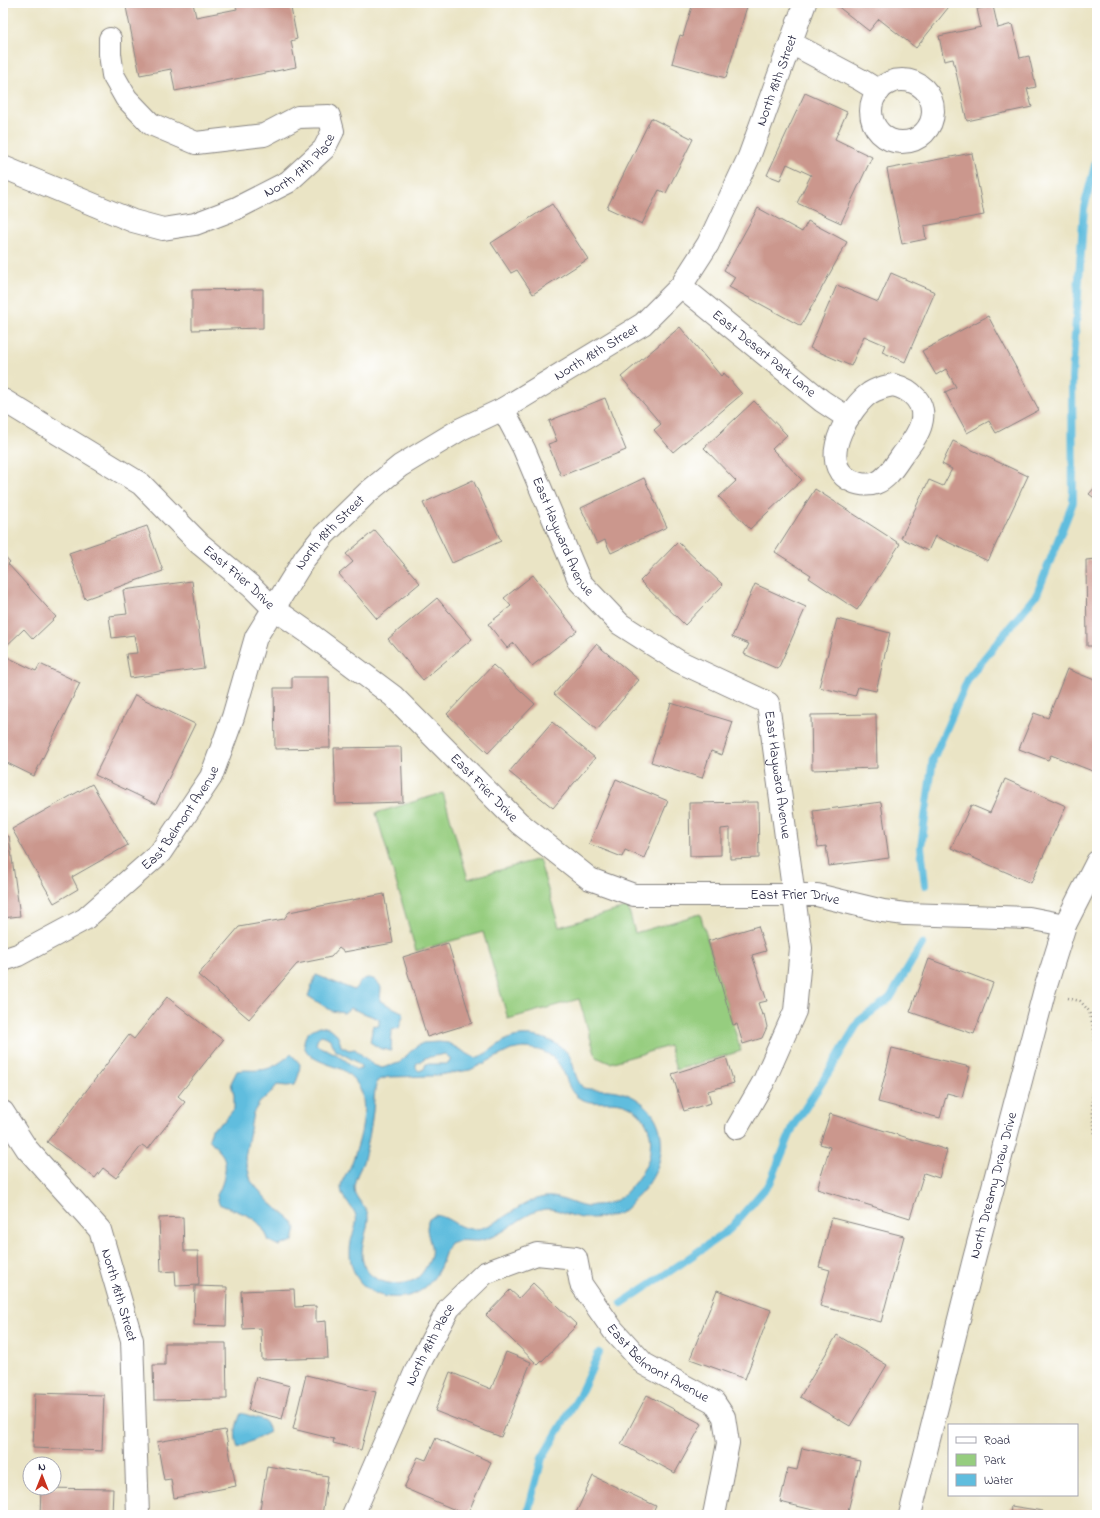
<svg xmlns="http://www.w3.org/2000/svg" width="1100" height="1518" viewBox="0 0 1100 1518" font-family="'Indie Flower',sans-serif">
	<rect width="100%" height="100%" fill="#fff"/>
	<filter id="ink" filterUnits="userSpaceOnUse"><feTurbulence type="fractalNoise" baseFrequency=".025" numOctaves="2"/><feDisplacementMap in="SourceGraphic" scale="8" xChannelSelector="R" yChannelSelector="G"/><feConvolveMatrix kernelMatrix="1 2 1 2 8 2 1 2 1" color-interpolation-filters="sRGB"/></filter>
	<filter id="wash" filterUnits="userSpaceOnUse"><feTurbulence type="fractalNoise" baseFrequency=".012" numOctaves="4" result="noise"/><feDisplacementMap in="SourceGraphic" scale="16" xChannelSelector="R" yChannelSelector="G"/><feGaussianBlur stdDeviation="0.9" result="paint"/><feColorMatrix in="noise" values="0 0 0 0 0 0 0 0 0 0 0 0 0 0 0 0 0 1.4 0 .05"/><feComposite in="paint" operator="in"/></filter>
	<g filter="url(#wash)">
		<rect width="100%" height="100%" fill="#eae4c5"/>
		<polygon fill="#96cd7f" stroke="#5c785d" points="443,793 468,879 539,859 559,927 628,907 635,933 700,914 741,1051 676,1070 669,1046 610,1063 596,1057 579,999 508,1019 483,932 416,951 376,813"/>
		<g fill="#60bdde" stroke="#41708c" fill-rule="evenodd">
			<path d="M316 975 354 990C360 983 364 974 375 980 377 982 380 984 381 988 381 992 380 997 380 1001L404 1013 399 1028 392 1030 391 1051 379 1048 370 1042 373 1025 379 1026V1019L350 1008 344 1013 332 1011 308 996Z"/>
			<path d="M320 1026C333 1028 338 1032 341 1046L349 1050 355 1049 373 1065 382 1068 399 1063 415 1047 423 1043 439 1042 448 1043 475 1058C486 1055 494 1047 504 1041 522 1030 556 1037 569 1055 575 1064 573 1077 583 1088 592 1090 601 1089 610 1090 636 1093 658 1110 661 1137 664 1163 651 1185 633 1201 630 1205 626 1209 622 1212 612 1218 595 1218 583 1218 570 1217 559 1208 545 1209 525 1212 512 1228 494 1236 489 1238 482 1241 477 1241 467 1241 459 1239 450 1243 444 1252 443 1264 437 1273 425 1292 411 1299 389 1297 361 1294 346 1269 351 1242 352 1234 358 1225 356 1216 354 1206 341 1201 341 1187 341 1179 349 1171 351 1165 359 1144 366 1121 363 1099 362 1087 353 1077 343 1070 332 1064 303 1060 304 1042 305 1032 313 1029 320 1026ZM321 1035C331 1037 332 1042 335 1050L355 1061 361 1066V1069L356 1070C349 1062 340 1056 330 1051 325 1048 321 1049 316 1044L318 1038ZM523 1048C546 1049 557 1056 566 1078 569 1087 572 1095 581 1099 596 1107 615 1097 631 1107 645 1115 653 1132 650 1148 650 1152 650 1156 648 1160 644 1172 626 1196 615 1201 608 1204 601 1205 594 1205 590 1206 586 1207 582 1206 570 1203 557 1195 544 1197 518 1202 498 1227 476 1229 457 1230 452 1217 435 1215L428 1220C428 1223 427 1226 427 1229 428 1239 434 1249 430 1259 427 1266 421 1277 414 1280 397 1288 371 1283 364 1265 358 1249 367 1235 368 1220 370 1206 354 1201 354 1188 354 1179 360 1170 363 1162 368 1145 371 1128 373 1111 374 1101 374 1091 377 1081L388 1077 432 1076 470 1070 511 1050ZM445 1054 451 1059 448 1064H426L424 1069 419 1071 416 1068V1064L425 1058Z"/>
			<path d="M291 1054 300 1064 299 1074 295 1085 287 1086 277 1085 270 1094 260 1102 253 1113 245 1158 251 1181 269 1202 292 1221 296 1228 293 1241 279 1246 269 1241C258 1213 243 1215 219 1204L217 1195C223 1185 230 1163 221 1153 217 1148 213 1144 209 1139L212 1129 224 1121 234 1109V1095L231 1083 237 1071C245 1069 251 1071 260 1070 273 1069 281 1062 291 1054Z"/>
			<path d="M241 1413 264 1420 270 1432 238 1448C233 1436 236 1425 241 1413Z"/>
		</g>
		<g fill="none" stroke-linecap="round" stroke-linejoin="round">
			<g stroke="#60bdde" stroke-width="8">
				<polyline points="925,885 921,847 933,759 969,677 1037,594 1073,502 1072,377 1084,208 1097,158"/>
				<polyline points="622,1303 679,1265 730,1229 770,1183 793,1127 833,1065 859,1021 890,998 922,944"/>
				<polyline points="527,1515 542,1458 578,1398 599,1353"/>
			</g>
		</g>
		<g id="blocks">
			<g fill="#cb978d">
				<polygon points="149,3 193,3 196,17 237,9 236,5 245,3 290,3 297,39 291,41 296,67 175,91 171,69 140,75 126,7"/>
				<polygon points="693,3 748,3 726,78 672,63 680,35 683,36"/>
				<polygon points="838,3 952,3 916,48 879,19 869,31 836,5"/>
				<polygon points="993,6 998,28 1012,24 1020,58 1029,56 1036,87 1027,89 1032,107 967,121 953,59 944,61 939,36 981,27 977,9"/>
				<polygon points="805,93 847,112 835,139 872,157 841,223 797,203 811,175 787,164 780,180 767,175"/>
				<polygon points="651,118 693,139 666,193 659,190 642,224 607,208"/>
				<polygon points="972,153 984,215 924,226 926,239 902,244 887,169"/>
				<polygon points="552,204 588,259 533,294 517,270 511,273 491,243"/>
				<polygon points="758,208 802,232 808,221 847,242 801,326 729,287 735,277 724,270"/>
				<polygon points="891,273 935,292 905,362 882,352 885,345 864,336 851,366 810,348 837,285 878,302"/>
				<polygon points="263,289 263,328 192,330 192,290"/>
				<polygon points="988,316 1039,410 996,433 989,421 967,433 945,392 956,387 946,369 936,375 922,351"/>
				<polygon points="680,327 721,376 724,373 742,394 673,452 654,430 661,424 621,377"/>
				<polygon points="605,398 626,450 561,476 548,444 557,441 549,421"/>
				<polygon points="754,401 787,435 772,449 802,480 750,529 719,497 736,481 704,448"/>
				<polygon points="953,441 1028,476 988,561 935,536 928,551 901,538 929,480 943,486 952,469 942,464"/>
				<polygon points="644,478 667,527 611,553 605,540 597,544 581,508"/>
				<polygon points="473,480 501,541 452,563 423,503"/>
				<polygon points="1097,485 1097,500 1089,494"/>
				<polygon points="815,489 900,544 857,610 809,578 811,575 775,552"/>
				<polygon points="147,526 163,571 85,599 69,553"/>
				<polygon points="375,530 420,583 377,619 339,574 353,562 346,554"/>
				<polygon points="678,542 723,585 685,625 640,581"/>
				<polygon points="3,554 10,562 8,564 56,617 33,639 24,629 3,649"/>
				<polygon points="1097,559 1097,646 1087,646 1086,560"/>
				<polygon points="533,575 577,631 532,666 514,643 507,648 488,624 511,606 504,598"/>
				<polygon points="192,581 204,668 130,678 126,654 137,653 134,635 112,638 109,616 127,614 123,590"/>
				<polygon points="755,584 806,607 778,669 744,654 749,644 732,637"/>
				<polygon points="437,598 472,639 423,680 388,639"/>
				<polygon points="837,619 890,633 876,691 858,687 855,696 819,687"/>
				<polygon points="596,644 639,680 597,730 554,694"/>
				<polygon points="5,656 36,671 40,664 80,683 34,776 3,761 3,660"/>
				<polygon points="493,665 535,704 488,753 447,714"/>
				<polygon points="1067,669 1097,681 1097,767 1095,772 1051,755 1048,760 1019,749 1034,713 1048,718"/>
				<polygon points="292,677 329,677 330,748 275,749 274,688 292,688"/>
				<polygon points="135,695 195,724 156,804 95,775"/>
				<polygon points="671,703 733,722 722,755 711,751 702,778 651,762"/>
				<polygon points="876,714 877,768 812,770 811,715"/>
				<polygon points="552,722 595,758 553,808 509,772"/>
				<polygon points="401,747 403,802 336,804 334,748"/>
				<polygon points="616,779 668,801 644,858 625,850 622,857 589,844"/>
				<polygon points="1005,779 1066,806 1031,883 951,848 971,805 990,813"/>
				<polygon points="92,784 128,845 72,877 78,889 54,903 12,829"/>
				<polygon points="758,802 759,858 730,859 730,828 721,829 721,855 690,856 689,803"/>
				<polygon points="881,802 889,858 829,866 826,846 818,847 813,811"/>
				<polygon points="9,836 20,916 3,918 3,837"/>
				<polygon points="384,894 393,943 344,952 339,948 331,957 297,964 249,1019 198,975 239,927 284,919 289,912"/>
				<polygon points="758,926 766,951 752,955 767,1001 758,1003 762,1015 764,1014 767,1027 762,1038 743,1044 737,1024 733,1025 708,941"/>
				<polygon points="448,943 472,1023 427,1037 403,957"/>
				<polygon points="929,959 993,983 974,1034 910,1012"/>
				<polygon points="167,997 223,1040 178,1096 185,1102 148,1149 142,1145 116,1178 103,1168 95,1178 47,1142 129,1035 134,1039"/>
				<polygon points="892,1048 970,1067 962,1097 947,1093 940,1118 878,1102"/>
				<polygon points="726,1057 734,1083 708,1091 711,1103 684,1111 672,1074"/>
				<polygon points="830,1114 947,1150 939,1178 924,1173 910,1218 817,1189 830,1147 820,1144"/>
				<polygon points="183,1217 184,1251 198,1251 199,1285 176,1286 175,1271 161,1272 159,1218"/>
				<polygon points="832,1218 904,1236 881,1322 820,1306 830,1270 819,1267"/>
				<polygon points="533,1283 577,1325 538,1365 486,1315 510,1290 519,1298"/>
				<polygon points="195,1286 227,1287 226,1326 194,1325"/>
				<polygon points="294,1289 295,1307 316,1306 316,1322 326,1321 328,1358 262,1360 261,1328 243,1329 241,1291"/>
				<polygon points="717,1290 771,1310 745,1379 690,1359"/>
				<polygon points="837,1335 887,1365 850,1426 800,1397"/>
				<polygon points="165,1343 226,1343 227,1399 154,1400 153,1365 165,1365"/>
				<polygon points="506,1352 531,1362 501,1437 435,1411 450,1372 491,1389"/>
				<polygon points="306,1375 376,1392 361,1450 333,1443 334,1439 293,1429"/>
				<polygon points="256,1377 290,1386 282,1419 248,1410"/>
				<polygon points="35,1393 104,1395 102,1451 33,1448"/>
				<polygon points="647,1395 702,1424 675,1473 621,1444"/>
				<polygon points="225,1430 236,1486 174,1498 171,1479 164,1480 157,1442"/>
				<polygon points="436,1438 491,1462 467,1515 404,1488 418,1457 426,1460"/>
				<polygon points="802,1448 860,1461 847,1515 834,1515 780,1502 788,1468 797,1470"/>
				<polygon points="267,1466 328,1476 322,1515 259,1515"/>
				<polygon points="593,1476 656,1506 652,1515 575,1515"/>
				<polygon points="41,1488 113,1489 112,1515 40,1515"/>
				<polygon points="1011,1506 1043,1511 1042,1515 1010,1515"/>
				<polygon points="967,1511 987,1514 987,1515 966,1515"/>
			</g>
		</g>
	</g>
	<g filter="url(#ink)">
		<use href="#blocks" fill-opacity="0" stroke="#868380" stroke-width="1"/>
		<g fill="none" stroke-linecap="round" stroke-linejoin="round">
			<g stroke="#868380" stroke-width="24">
				<g id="street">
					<polyline points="791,43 861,80 879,91"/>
					<circle cx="902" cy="111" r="31"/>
					<path id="s1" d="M3 167 133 221 163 229 195 224 237 208 288 182 324 149 333 131 329 116 298 117 264 135 196 143 151 124 126 98 113 75 110 54V39"/>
					<path id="s2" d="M681 286 822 401 848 418"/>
					<path d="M893 385C911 389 927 403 921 424 918 436 908 447 901 457 894 467 887 479 876 483 865 487 852 483 844 476 821 455 850 407 870 393 878 388 884 387 893 385Z"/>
					<path id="s3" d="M3 400 141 484 200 544 252 587 273 608 306 631 393 696 519 823 590 879 634 895H817L883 911 905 914 1029 918 1065 925"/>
					<path id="s4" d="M503 409 524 449 580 582 620 624 678 661 768 703 801 948 795 1011 764 1081 737 1128"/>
					<path id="s5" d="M3 960 18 955 85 919 160 853 211 777 233 717 256 637 305 558 324 535 367 493 400 466 461 429 503 409 643 324 681 286 708 244 749 157 805 3"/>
					<path id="s6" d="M3 1112 27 1149 100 1230 132 1340 138 1515"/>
					<path id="s7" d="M353 1515 418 1366 449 1308 485 1273 537 1254 576 1258 581 1284 613 1330 644 1364 714 1402 724 1417 728 1443 714 1515"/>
					<path id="s8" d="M910 1515 973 1263 1045 989 1065 925 1097 862"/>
				</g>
			</g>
			<polyline stroke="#868380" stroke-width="2.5" stroke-dasharray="1 3" stroke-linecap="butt" points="1068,998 1080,1001 1089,1011 1095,1034 1092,1106 1097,1156"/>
			<use href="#street" stroke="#fff" stroke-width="22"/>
		</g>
	</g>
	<g text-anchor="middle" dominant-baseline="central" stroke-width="3" stroke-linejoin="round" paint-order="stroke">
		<g font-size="14" fill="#22223b" stroke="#fff">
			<text stroke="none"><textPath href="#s5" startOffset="1219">North 18th Street</textPath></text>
			<text stroke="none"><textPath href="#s1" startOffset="326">North 17th Place</textPath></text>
			<text stroke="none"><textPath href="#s5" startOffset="883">North 18th Street</textPath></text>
			<text stroke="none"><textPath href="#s2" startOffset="107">East Desert Park Lane</textPath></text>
			<text stroke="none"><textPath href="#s5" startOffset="559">North 18th Street</textPath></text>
			<text stroke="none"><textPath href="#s4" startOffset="141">East Hayward Avenue</textPath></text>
			<text stroke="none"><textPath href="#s3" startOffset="297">East Frier Drive</textPath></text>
			<text stroke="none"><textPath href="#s4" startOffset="488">East Hayward Avenue</textPath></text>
			<text stroke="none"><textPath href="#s3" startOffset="621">East Frier Drive</textPath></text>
			<text stroke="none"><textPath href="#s5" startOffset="232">East Belmont Avenue</textPath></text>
			<text stroke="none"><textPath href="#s3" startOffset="969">East Frier Drive</textPath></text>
			<text stroke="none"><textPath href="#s8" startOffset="340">North Dreamy Draw Drive</textPath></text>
			<text stroke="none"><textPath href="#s6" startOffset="221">North 18th Street</textPath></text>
			<text stroke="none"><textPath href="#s7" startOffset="187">North 18th Place</textPath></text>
			<text stroke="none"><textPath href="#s7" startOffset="512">East Belmont Avenue</textPath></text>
		</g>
	</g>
	<rect width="1100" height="1518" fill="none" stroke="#fff" stroke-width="16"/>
	<rect x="948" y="1424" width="130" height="72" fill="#ffffff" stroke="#a7a7b1"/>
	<rect x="956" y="1437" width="20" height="6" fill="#ffffff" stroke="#a7a7b1"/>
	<text x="984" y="1444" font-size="12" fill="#22223b">Road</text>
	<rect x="956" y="1454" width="20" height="12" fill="#96cd7f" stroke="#a7a7b1"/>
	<text x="984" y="1464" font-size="12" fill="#22223b">Park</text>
	<rect x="956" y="1474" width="20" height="12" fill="#60bdde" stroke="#a7a7b1"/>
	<text x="984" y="1484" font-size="12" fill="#22223b">Water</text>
	<g transform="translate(42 1476)"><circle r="19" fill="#ffffff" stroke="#a7a7b1"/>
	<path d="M0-3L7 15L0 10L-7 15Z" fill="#c8321e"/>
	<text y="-6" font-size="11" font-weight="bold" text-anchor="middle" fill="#22223b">N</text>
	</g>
</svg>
